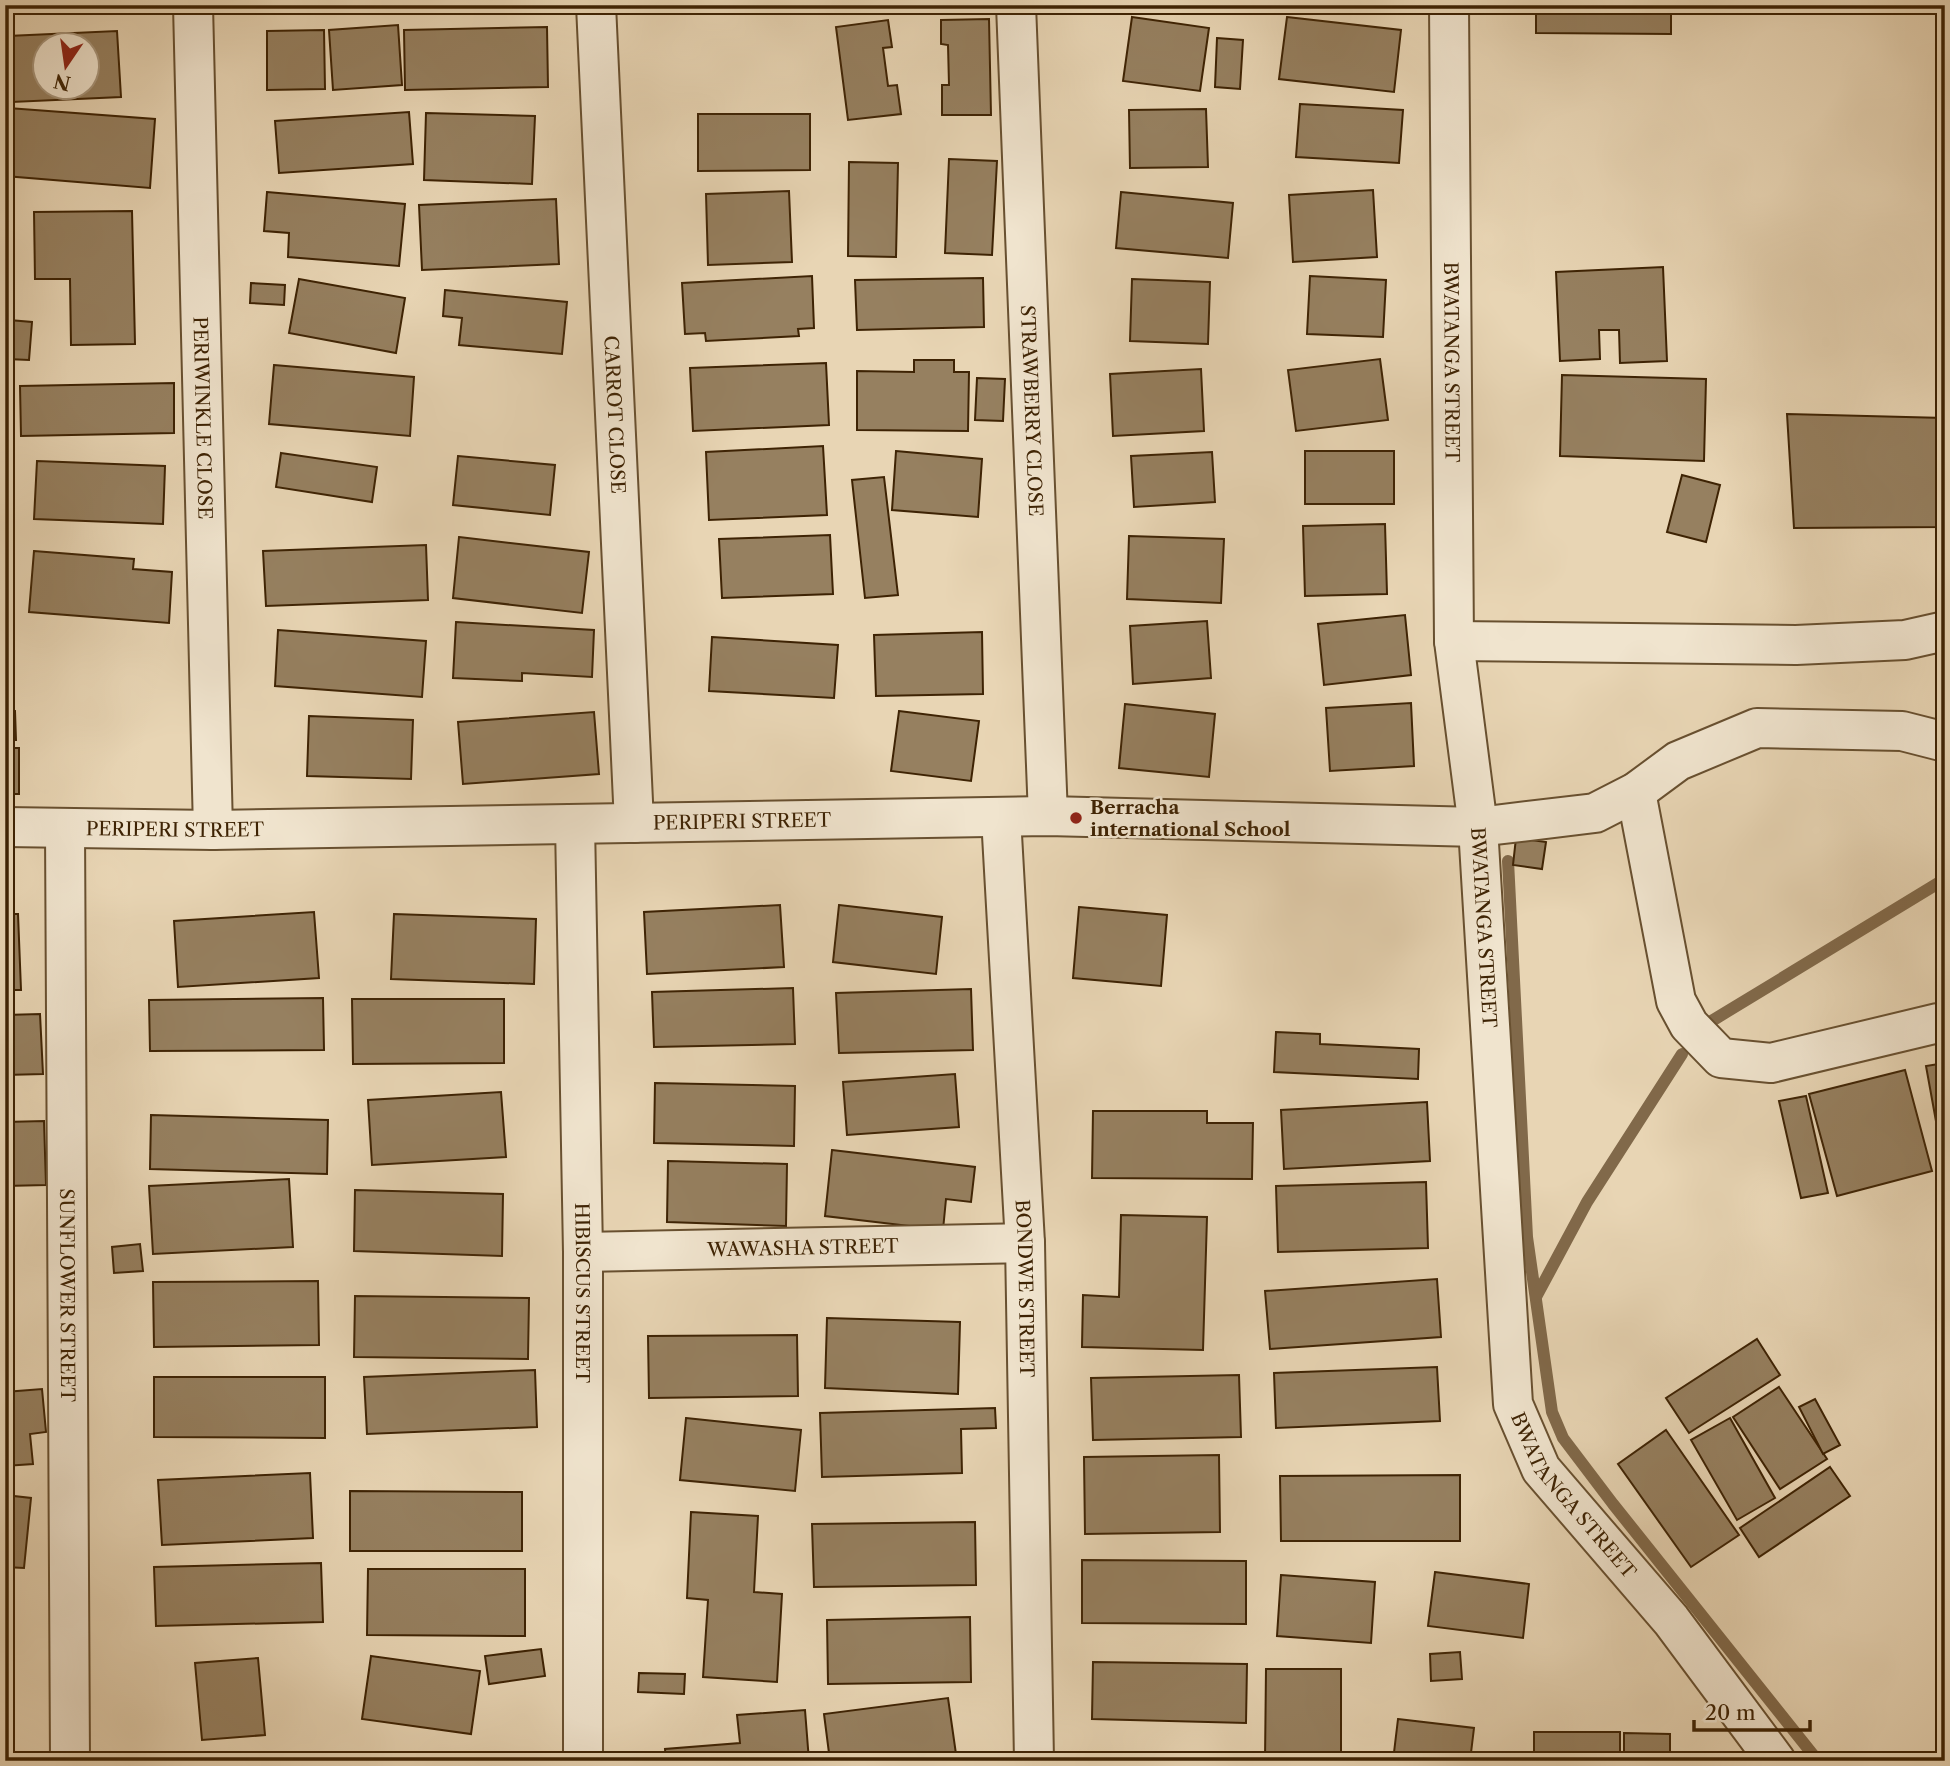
<svg xmlns="http://www.w3.org/2000/svg" width="1950" height="1766" viewBox="0 0 1950 1766" font-family="'Libre Caslon Text',serif">
	<rect width="100%" height="100%" fill="#e8d5b4"/>
	<filter id="stains"><feTurbulence type="fractalNoise" baseFrequency=".00286" numOctaves="4"/><feColorMatrix values="0 0 0 0 .2 0 0 0 0 .09 0 0 0 0 .02 0 0 0 .5 -.17"/></filter>
	<radialGradient id="worn" r=".72"><stop offset=".6" stop-color="#630" stop-opacity="0"/><stop offset="1" stop-color="#630" stop-opacity=".3"/></radialGradient>
	<g fill="none" stroke-linecap="round" stroke-linejoin="round">
		<g stroke="#81694a" stroke-width="12">
			<polyline points="1508,861 1527,1237 1552,1412 1563,1438 1613,1504 1818,1761"/>
			<polyline points="1710,1022 1945,879"/>
			<polyline points="1536,1297 1587,1202 1682,1054"/>
		</g>
	</g>
	<g fill="#968060" stroke="#3e2304" stroke-width="2" fill-rule="evenodd">
		<polygon points="5,5 147,5 147,14 5,11"/>
		<polygon points="316,5 389,5 388,11"/>
		<polygon points="472,5 554,5 554,6 473,12"/>
		<polygon points="1536,5 1671,5 1671,34 1536,33"/>
		<polygon points="1132,17 1209,28 1200,91 1123,81"/>
		<polygon points="1287,17 1401,30 1394,92 1279,79"/>
		<polygon points="989,19 991,115 942,115 942,85 949,85 948,45 941,44 941,20"/>
		<polygon points="888,20 892,47 883,48 888,86 897,85 901,114 848,120 836,27"/>
		<polygon points="398,25 402,85 333,90 329,30"/>
		<polygon points="547,27 548,87 405,90 404,30"/>
		<polygon points="324,30 325,89 267,90 267,31"/>
		<path d="M117 31 121 97 12 102 8 36ZM46 46H88V88H46Z"/>
		<polygon points="1217,38 1243,40 1240,89 1215,87"/>
		<polygon points="1300,104 1403,110 1399,163 1296,157"/>
		<polygon points="8,108 155,119 150,188 5,176"/>
		<polygon points="1206,109 1208,167 1130,168 1129,110"/>
		<polygon points="409,112 413,164 279,173 275,121"/>
		<polygon points="426,113 535,116 532,184 424,180"/>
		<polygon points="698,114 810,114 810,170 698,171"/>
		<polygon points="949,159 997,161 992,255 945,253"/>
		<polygon points="849,162 898,163 896,257 848,256"/>
		<polygon points="1373,190 1377,257 1293,262 1289,195"/>
		<polygon points="789,191 792,262 708,265 706,194"/>
		<polygon points="267,192 405,204 399,266 288,257 289,233 264,231"/>
		<polygon points="1121,192 1233,203 1228,258 1116,248"/>
		<polygon points="556,199 559,264 422,270 419,205"/>
		<polygon points="132,211 135,344 71,345 70,279 35,279 34,212"/>
		<polygon points="1663,267 1667,361 1620,363 1619,330 1599,330 1600,359 1560,361 1556,272"/>
		<polygon points="812,276 814,328 798,329 799,336 706,341 705,333 685,334 682,283"/>
		<polygon points="1310,276 1386,280 1383,337 1307,334"/>
		<polygon points="983,278 984,327 857,330 855,280"/>
		<polygon points="299,279 405,298 396,353 289,333"/>
		<polygon points="1132,279 1210,282 1208,344 1130,341"/>
		<polygon points="251,283 285,285 284,305 250,303"/>
		<polygon points="445,290 567,302 562,354 459,345 462,318 443,316"/>
		<polygon points="9,320 32,322 29,360 7,359"/>
		<polygon points="1380,359 1388,420 1296,431 1288,370"/>
		<polygon points="914,360 954,360 954,372 969,372 968,431 857,430 857,371 914,372"/>
		<polygon points="826,363 829,425 693,431 690,368"/>
		<polygon points="274,365 414,377 410,436 269,424"/>
		<polygon points="1201,369 1204,431 1113,436 1110,374"/>
		<polygon points="1562,375 1706,379 1704,461 1560,456"/>
		<polygon points="977,378 1005,379 1003,421 975,420"/>
		<polygon points="174,383 174,433 21,436 20,386"/>
		<polygon points="1787,414 1945,418 1945,527 1794,528"/>
		<polygon points="823,446 827,515 709,520 706,452"/>
		<polygon points="896,451 982,459 978,517 892,510"/>
		<rect x="1305" y="451" width="89" height="53"/>
		<polygon points="1212,452 1215,502 1134,507 1131,456"/>
		<polygon points="281,453 377,467 372,502 276,487"/>
		<polygon points="458,456 555,465 550,515 453,505"/>
		<polygon points="37,461 165,466 163,524 34,519"/>
		<polygon points="1682,475 1720,485 1706,542 1667,532"/>
		<polygon points="884,477 898,595 865,598 852,480"/>
		<polygon points="1385,524 1387,594 1305,596 1303,526"/>
		<polygon points="830,535 833,594 722,598 719,539"/>
		<polygon points="1129,536 1224,539 1221,603 1127,599"/>
		<polygon points="459,537 589,552 582,613 453,598"/>
		<polygon points="426,545 428,600 266,606 263,551"/>
		<polygon points="34,551 134,559 133,569 172,572 169,623 29,612"/>
		<polygon points="1405,615 1411,675 1324,685 1318,624"/>
		<polygon points="1207,621 1211,678 1133,684 1130,626"/>
		<polygon points="456,622 594,630 592,677 522,673 522,681 453,678"/>
		<polygon points="278,630 426,641 422,697 275,686"/>
		<polygon points="982,632 983,694 876,696 874,635"/>
		<polygon points="712,637 838,645 834,698 709,691"/>
		<polygon points="1411,703 1414,766 1330,771 1326,708"/>
		<polygon points="1125,704 1215,714 1209,777 1119,768"/>
		<polygon points="15,711 16,740 5,740 5,712"/>
		<polygon points="899,711 979,721 971,781 891,771"/>
		<polygon points="594,712 599,774 463,784 458,722"/>
		<polygon points="309,716 413,720 411,779 307,776"/>
		<rect x="5" y="748" width="14" height="46"/>
		<polygon points="1516,838 1546,842 1542,869 1513,865"/>
		<polygon points="780,905 784,967 647,974 644,912"/>
		<polygon points="839,905 942,917 936,974 833,962"/>
		<polygon points="1079,907 1167,915 1161,986 1073,978"/>
		<polygon points="314,912 319,978 178,987 174,921"/>
		<polygon points="5,914 18,914 21,990 5,990"/>
		<polygon points="394,914 536,919 534,984 391,979"/>
		<polygon points="793,988 795,1044 654,1047 652,992"/>
		<polygon points="971,989 973,1050 839,1053 836,993"/>
		<polygon points="323,998 324,1050 150,1051 149,1000"/>
		<polygon points="352,999 504,999 504,1063 353,1064"/>
		<polygon points="40,1014 43,1074 5,1075 5,1015"/>
		<polygon points="1276,1032 1320,1034 1320,1044 1419,1049 1418,1079 1274,1072"/>
		<polygon points="1945,1063 1945,1171 1926,1066"/>
		<polygon points="1905,1070 1932,1171 1837,1196 1809,1094"/>
		<polygon points="955,1074 959,1127 847,1135 843,1082"/>
		<polygon points="655,1083 795,1086 794,1146 654,1143"/>
		<polygon points="501,1092 506,1157 372,1165 368,1100"/>
		<polygon points="1806,1096 1828,1193 1801,1198 1779,1101"/>
		<polygon points="1427,1102 1430,1161 1284,1169 1281,1110"/>
		<polygon points="1093,1111 1207,1111 1207,1123 1253,1123 1252,1179 1092,1178"/>
		<polygon points="151,1115 328,1120 327,1174 150,1169"/>
		<polygon points="44,1121 46,1185 5,1186 5,1122"/>
		<polygon points="832,1150 975,1167 971,1202 946,1199 943,1230 825,1216"/>
		<polygon points="668,1161 787,1164 786,1226 667,1222"/>
		<polygon points="289,1179 293,1247 153,1254 149,1186"/>
		<polygon points="1426,1182 1428,1248 1278,1252 1276,1186"/>
		<polygon points="355,1190 503,1194 502,1256 354,1251"/>
		<polygon points="1121,1215 1207,1217 1203,1350 1082,1347 1083,1295 1119,1297"/>
		<polygon points="140,1244 143,1271 114,1273 112,1247"/>
		<polygon points="1437,1279 1441,1337 1270,1349 1265,1291"/>
		<polygon points="318,1281 319,1345 154,1347 153,1282"/>
		<polygon points="355,1296 529,1298 528,1359 354,1357"/>
		<polygon points="827,1318 960,1322 958,1394 825,1388"/>
		<polygon points="797,1335 798,1396 649,1398 648,1336"/>
		<polygon points="1757,1339 1780,1375 1689,1433 1666,1398"/>
		<polygon points="1437,1367 1440,1421 1276,1428 1274,1373"/>
		<polygon points="535,1370 537,1427 367,1434 364,1377"/>
		<polygon points="1239,1375 1241,1437 1093,1440 1091,1378"/>
		<polygon points="154,1377 325,1377 325,1438 154,1437"/>
		<polygon points="1779,1387 1827,1459 1780,1489 1733,1417"/>
		<polygon points="42,1389 46,1432 30,1434 33,1464 5,1466 5,1392"/>
		<polygon points="1815,1399 1840,1445 1823,1454 1799,1407"/>
		<polygon points="995,1408 996,1428 961,1429 962,1473 822,1477 820,1413"/>
		<polygon points="686,1418 801,1430 795,1491 680,1480"/>
		<polygon points="1730,1418 1775,1498 1737,1520 1691,1440"/>
		<polygon points="1666,1430 1739,1535 1691,1567 1618,1464"/>
		<polygon points="1219,1455 1220,1532 1085,1534 1084,1457"/>
		<polygon points="1830,1467 1850,1496 1759,1557 1740,1528"/>
		<polygon points="310,1473 313,1538 162,1545 158,1480"/>
		<polygon points="1460,1475 1460,1541 1281,1541 1280,1476"/>
		<polygon points="350,1491 522,1492 522,1551 350,1551"/>
		<polygon points="5,1495 31,1498 24,1568 5,1567"/>
		<polygon points="691,1512 758,1516 754,1592 782,1594 777,1682 703,1677 708,1600 687,1598"/>
		<polygon points="975,1522 976,1585 814,1587 812,1524"/>
		<polygon points="1082,1560 1246,1561 1246,1624 1082,1623"/>
		<polygon points="321,1563 323,1622 156,1626 154,1567"/>
		<polygon points="368,1569 525,1569 525,1636 367,1635"/>
		<polygon points="1435,1572 1529,1584 1523,1638 1428,1626"/>
		<polygon points="1281,1575 1375,1582 1371,1643 1277,1636"/>
		<polygon points="970,1617 971,1682 828,1684 827,1620"/>
		<polygon points="541,1649 545,1676 489,1684 485,1656"/>
		<polygon points="1460,1652 1462,1679 1431,1681 1430,1654"/>
		<polygon points="371,1656 480,1671 471,1734 362,1719"/>
		<polygon points="258,1658 265,1735 202,1740 195,1663"/>
		<polygon points="1093,1662 1247,1664 1246,1723 1092,1719"/>
		<polygon points="1266,1669 1341,1669 1341,1761 1265,1761"/>
		<polygon points="639,1673 685,1674 684,1694 638,1692"/>
		<polygon points="948,1698 957,1761 830,1761 824,1714"/>
		<polygon points="805,1710 809,1761 666,1761 665,1749 740,1743 737,1715"/>
		<polygon points="1398,1719 1474,1728 1470,1761 1393,1761"/>
		<rect x="1534" y="1732" width="86" height="29"/>
		<polygon points="1624,1733 1670,1734 1670,1761 1624,1760"/>
	</g>
	<g fill="none" stroke-linecap="round" stroke-linejoin="round">
		<g stroke="#685030" stroke-width="42">
			<g id="minor">
				<path id="s1" d="M193 5 213 830"/>
				<path id="s2" d="M596 5 634 823"/>
				<path id="s3" d="M1016 5 1048 816"/>
				<path id="s4" d="M1449 5 1454 641 1478 827 1513 1404 1541 1469 1671 1620 1776 1761"/>
				<polyline points="1454,641 1796,645 1905,640 1945,631"/>
				<polyline points="1636,792 1676,1001 1689,1025 1721,1058 1771,1063 1938,1023"/>
				<path id="s5" d="M1001 817 1025 1243 1034 1761"/>
				<path id="s6" d="M575 824 583 1252V1761"/>
				<path id="s7" d="M5 827 213 830 1048 816 1478 827 1595 813 1636 792 1678 761 1757 728 1902 731 1945 742"/>
				<path id="s8" d="M65 828 70 1761"/>
				<path id="s9" d="M583 1252 1025 1243"/>
			</g>
		</g>
		<use href="#minor" stroke="#f0e4ce" stroke-width="38"/>
	</g>
	<circle fill="#8f2418" stroke="#f0e4ce" stroke-width="2.5" cx="1076" cy="818" r="7"/>
	<g text-anchor="middle" dominant-baseline="central" stroke-width="5" stroke-linejoin="round" paint-order="stroke">
		<g font-size="19" fill="#3e2304" stroke="#f0e4ce">
			<text stroke="none"><textPath href="#s4" startOffset="357">BWATANGA STREET</textPath></text>
			<text stroke="none"><textPath href="#s3" startOffset="406">STRAWBERRY CLOSE</textPath></text>
			<text stroke="none"><textPath href="#s2" startOffset="410">CARROT CLOSE</textPath></text>
			<text stroke="none"><textPath href="#s1" startOffset="413">PERIWINKLE CLOSE</textPath></text>
			<text stroke="none"><textPath href="#s7" startOffset="737">PERIPERI STREET</textPath></text>
			<text stroke="none"><textPath href="#s7" startOffset="170">PERIPERI STREET</textPath></text>
			<text stroke="none"><textPath href="#s4" startOffset="924">BWATANGA STREET</textPath></text>
			<text stroke="none"><textPath href="#s9" startOffset="220">WAWASHA STREET</textPath></text>
			<text stroke="none"><textPath href="#s5" startOffset="472">BONDWE STREET</textPath></text>
			<text stroke="none"><textPath href="#s6" startOffset="469">HIBISCUS STREET</textPath></text>
			<text stroke="none"><textPath href="#s8" startOffset="467">SUNFLOWER STREET</textPath></text>
			<text stroke="none"><textPath href="#s4" startOffset="1512">BWATANGA STREET</textPath></text>
		</g>
		<g font-size="19" font-weight="bold" fill="#3e2304" stroke="#f0e4ce" text-anchor="start">
			<text x="1090" y="807">Berracha<tspan x="1090" dy="22">international School</tspan></text>
		</g>
	</g>
	<rect width="1950" height="1766" fill="none" stroke="#e8d5b4" stroke-width="28"/>
	<rect x="7" y="7" width="1936" height="1752" fill="none" stroke="#3e2304" stroke-width="3.5"/>
	<rect x="14" y="14" width="1922" height="1738" fill="none" stroke="#3e2304" stroke-width="2"/>
	<g transform="translate(66 66) rotate(193)"><circle r="33" fill="#f0e4ce" stroke="#a9977d" stroke-width="2"/>
	<path d="M0-5L12 26L0 18L-12 26Z" fill="#8f2418"/>
	<text y="-10" font-size="19" font-weight="bold" text-anchor="middle" fill="#3e2304">N</text>
	</g>
	<path d="M1694 1720v10h116v-10" fill="none" stroke="#3e2304" stroke-width="3.5"/>
	<text x="1705" y="1720" font-size="21" fill="#3e2304" stroke="#f0e4ce" stroke-width="5" paint-order="stroke">20 m</text>
	<rect width="100%" height="100%" filter="url(#stains)"/>
	<rect width="100%" height="100%" fill="url(#worn)"/>
</svg>
